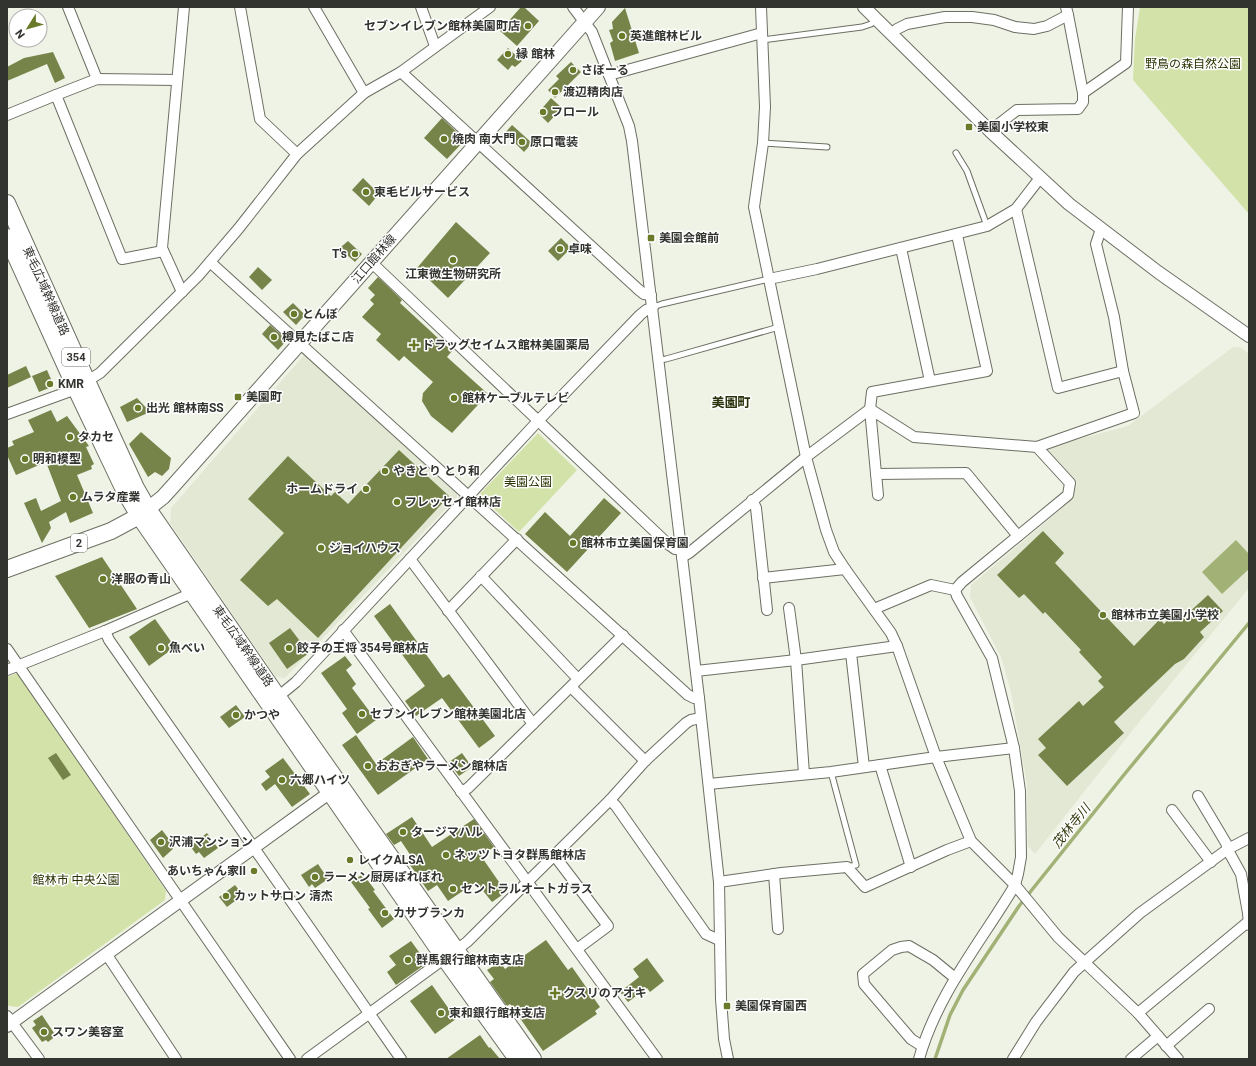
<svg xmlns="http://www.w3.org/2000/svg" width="1256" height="1066" viewBox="0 0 1256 1066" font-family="Roboto,'Noto Sans JP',sans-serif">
	<rect width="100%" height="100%" fill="#eff3e5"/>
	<g fill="#e2e8d3">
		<polygon points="1233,347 1240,347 1249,354 1249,588 1136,726 1035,854 1028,846 1027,784 1011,692 1001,657 970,597 971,585 1072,500 1077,483 1045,448 1128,426"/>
		<polygon points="304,355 308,355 458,492 457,497 285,678 276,677 170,523 171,508"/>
	</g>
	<g fill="#d3e2a9">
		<polygon points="1140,7 1249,7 1249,214 1133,80 1135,39"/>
		<polygon points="538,433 577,470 519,532 479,495"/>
		<polygon points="18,673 166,891 165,900 18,1007 9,1006 7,1003 7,677"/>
	</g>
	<polygon fill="#a2b276" points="1236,540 1249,554 1249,569 1222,594 1202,572"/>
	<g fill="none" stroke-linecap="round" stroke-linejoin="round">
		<polyline stroke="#a2b276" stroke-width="3.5" points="935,1059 950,1015 963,990 1019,906 1123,776 1249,623"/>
	</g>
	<g fill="#76844a">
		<polygon points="521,7 524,7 539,21 517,46 500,31"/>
		<polygon points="625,8 639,53 615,61 610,43 613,41 609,30 613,29 612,22"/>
		<polygon points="508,48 522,61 515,67 512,65 508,70 497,60"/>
		<polygon points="53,52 65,78 55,83 47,64 7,81 7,67 24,58"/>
		<polygon points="571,62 581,72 555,98 548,90 559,79 556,76"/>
		<polygon points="551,98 562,108 548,123 538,113"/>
		<polygon points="442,118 465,140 447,159 424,138"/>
		<polygon points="512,125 532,143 524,152 505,133"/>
		<polygon points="363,178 379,194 369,206 352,190"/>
		<polygon points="456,222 490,253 448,298 417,268"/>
		<polygon points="561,238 571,248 558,261 548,251"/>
		<polygon points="348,241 362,254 355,262 347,255 348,254 341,247"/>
		<polygon points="258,267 272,280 262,290 249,277"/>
		<polygon points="378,277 402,300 400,303 452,351 447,357 488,394 452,433 431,416 422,401 423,393 433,382 404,356 399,361 376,340 381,334 362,317 374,304 370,300 375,295 368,288"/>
		<polygon points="293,303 305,315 296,325 283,312"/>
		<polygon points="270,325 287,340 278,350 262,334"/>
		<polygon points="26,366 31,377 7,388 7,375"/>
		<polygon points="47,370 54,386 39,392 32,376"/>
		<polygon points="137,398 150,412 127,422 120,407"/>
		<polygon points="51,410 57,422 67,416 89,446 86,447 94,464 91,466 92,469 77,475 93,513 70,523 66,512 49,522 51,528 42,543 24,503 36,498 41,511 61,501 46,462 16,475 7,455 7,448 14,445 12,441 34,432 28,420"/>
		<polygon points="141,432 171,458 169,469 162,476 155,472 148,477 129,444"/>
		<polygon points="399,450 449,496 318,638 277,599 268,606 240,580 284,533 248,499 288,456 331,496 335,492 348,504"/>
		<polygon points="604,498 621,513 567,572 525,534 545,512 570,536"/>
		<polygon points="1043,531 1064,553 1055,563 1134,646 1160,619 1164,624 1178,609 1185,616 1208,595 1223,611 1200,632 1204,637 1184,659 1175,664 1114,722 1124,733 1067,786 1038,755 1046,748 1038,739 1079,701 1083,706 1104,687 1098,681 1102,677 1079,652 1081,650 1045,612 1043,614 1024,594 1019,598 997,575"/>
		<polygon points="102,557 137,609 89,628 55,576"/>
		<polygon points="390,604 443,678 449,674 495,736 479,748 442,698 416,716 405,701 425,686 374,616"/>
		<polygon points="155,619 175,647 149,666 129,637"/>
		<polygon points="290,628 309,653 287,669 269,643"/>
		<polygon points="345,656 352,665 346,670 356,684 352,688 376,720 357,734 342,713 347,709 321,673"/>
		<polygon points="236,705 245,717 229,728 220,717"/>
		<polygon points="356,735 376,764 413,737 428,759 378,795 342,745"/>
		<polygon points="56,753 71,775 63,780 48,758"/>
		<polygon points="462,753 472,767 459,776 449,762"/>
		<polygon points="283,758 310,794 292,807 275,784 266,791 261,784 270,777 265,771"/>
		<polygon points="412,817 432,847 474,819 494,847 481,856 499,882 498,883 505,893 492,902 476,882 448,901 437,885 428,891 410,865 415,862 401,841 394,845 386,834"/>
		<polygon points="162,830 175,847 163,858 150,840"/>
		<polygon points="207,833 218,848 204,858 199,852 196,854 190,846"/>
		<polygon points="318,864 328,879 315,888 312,884 309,887 301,875"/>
		<polygon points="363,874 375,890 373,891 394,919 382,928 368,909 370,908 351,882"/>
		<polygon points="235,885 243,895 227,907 219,897"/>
		<polygon points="546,940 568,970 572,967 600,1007 595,1011 597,1014 543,1051 510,1004 507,1006 490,982 494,979 487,970 500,962 505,969"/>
		<polygon points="411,941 427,963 396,985 387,972 396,965 389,956"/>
		<polygon points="647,958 664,981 650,992 647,988 628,1002 620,992 639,977 633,969"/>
		<polygon points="432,985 456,1019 435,1034 410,1001"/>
		<polygon points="42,1015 56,1036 48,1042 46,1040 42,1042 32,1028 36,1025 33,1021"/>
		<polygon points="480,1035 489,1048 490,1047 500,1059 446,1059"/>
	</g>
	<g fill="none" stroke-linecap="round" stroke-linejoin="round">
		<g stroke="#6c6f63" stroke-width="7">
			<g id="service">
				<polyline points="762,40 862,27 871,24 876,19"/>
				<polyline points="763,143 827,147"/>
				<polyline points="956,153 967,171 987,226"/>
				<polyline points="653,307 662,304 769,279"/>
				<polyline points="658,360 666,359 779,327"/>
				<polyline points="831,772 856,865 847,867"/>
			</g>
		</g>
		<g stroke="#6c6f63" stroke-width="12">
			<g id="minor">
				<polyline points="68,7 97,79"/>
				<polyline points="240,7 260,119 297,154"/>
				<polyline points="314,7 364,93"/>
				<polyline points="421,7 435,46"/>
				<polyline points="573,7 592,32 629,126 632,141 699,698 719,882 721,999 724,1039 728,1059"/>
				<polyline points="761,7 765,107 763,143 754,207 806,457 826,530 834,552 845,569 891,633 897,646 936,757 971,841 1015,885 1058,937 1138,1013 1178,1059"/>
				<polyline points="891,34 897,29 907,24 945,17 972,17 994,20 1015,27 1034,29 1047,26 1068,15 1066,7"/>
				<polyline points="401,72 639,290 644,294 651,295"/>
				<polyline points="609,75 762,33"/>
				<polyline points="1083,93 1126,63 1128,7"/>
				<polyline points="56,95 97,79 177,80"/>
				<polyline points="7,115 56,95 122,259 163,251"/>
				<polyline points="990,131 1017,110 1078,109 1083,102 1083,93 1068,15"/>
				<polyline points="1016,209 1058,388 1123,371"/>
				<polyline points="901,248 930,381"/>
				<polyline points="210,262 688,695 694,698 699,698"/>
				<polyline points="371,262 668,544 675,549 681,549"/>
				<polyline points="769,279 817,269 987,226 1016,209 1040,178"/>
				<polyline points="182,292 162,248 184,7"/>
				<polyline points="870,409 914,437 1037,447 1070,483 1068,495 962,582 955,590"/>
				<polyline points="7,414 76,389 87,381 100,373 198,276 239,228 297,154 364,93 401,72 490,7"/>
				<polyline points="1037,447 1134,413 1123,371 1114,317 1096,244 1101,229"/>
				<polyline points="876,474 966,473 1018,536"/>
				<polyline points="878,495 870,409 872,392 987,371 957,235"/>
				<polyline points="752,500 756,508 767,610"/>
				<polyline points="682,557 689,553 806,457 870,409"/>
				<polyline points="410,559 533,724"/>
				<polyline points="481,576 578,679"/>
				<polyline points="763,578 845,569"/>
				<polyline points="789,608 796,660 804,774"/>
				<polyline points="874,609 931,585 955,590"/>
				<polyline points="448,611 517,539"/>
				<polyline points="343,630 657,1059"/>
				<polyline points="105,631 109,640 401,1059"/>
				<polyline points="7,649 290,1059"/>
				<polyline points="851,653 864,767"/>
				<polyline points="7,670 105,631 192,593"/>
				<polyline points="696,671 796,660 897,646"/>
				<polyline points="571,687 645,761"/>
				<polyline points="274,700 296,682 538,421 640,315 646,310 653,307"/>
				<polyline points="880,765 911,867"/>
				<polyline points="709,784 831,772 936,757 1014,748"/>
				<polyline points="461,792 468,788 623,635"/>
				<polyline points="1198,796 1226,843 1230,854 1241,874 1248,913 1249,925"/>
				<polyline points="610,800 616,806 706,934 719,940"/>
				<polyline points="1172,810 1211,862"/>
				<polyline points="554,855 608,926 577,949"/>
				<polyline points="774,874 778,929"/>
				<polyline points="719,882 781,873 847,867 865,887 947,850 971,841"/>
				<polyline points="107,955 176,1059"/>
				<polyline points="1138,1013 1249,921"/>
				<polyline points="7,1016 39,1059"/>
				<polyline points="922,1046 911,1039 864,984 863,974 892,950 901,947 909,946 933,960 955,978"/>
				<polyline points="1166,1046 1209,1009"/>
				<polyline points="307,1059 467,942 610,800 645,761 686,723 691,720 701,718"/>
				<path d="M919 1059C937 994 981 942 1015 885L1018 874 1021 857 1020 791 1014 748 992 658 957 596 955 590"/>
				<polyline points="1013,1059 1036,1022 1074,972 1085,962 1140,913 1228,849 1249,838"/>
				<polyline points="1131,1059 1158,1036"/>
			</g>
		</g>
		<g stroke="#6c6f63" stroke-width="14">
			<g id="tertiary">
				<polyline points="864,7 990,131 1069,204 1158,272 1249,336"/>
				<polyline points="7,1026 336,788"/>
			</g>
		</g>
		<g stroke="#6c6f63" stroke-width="16">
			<polyline id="secondary" points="148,509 163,497 173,486 598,7"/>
		</g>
		<g stroke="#6c6f63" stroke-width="18">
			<polyline id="primary" points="7,569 111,531 139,516 148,509"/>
		</g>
		<g stroke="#6c6f63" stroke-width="18">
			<g id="trunk">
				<polyline points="7,203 87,381 136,488 148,509 278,697 533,1059"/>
				<polyline points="7,237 76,389 125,492 139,516 445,959 517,1059"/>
			</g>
		</g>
		<use href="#service" stroke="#fff" stroke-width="5"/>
		<use href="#minor" stroke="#fff" stroke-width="10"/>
		<use href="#tertiary" stroke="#fff" stroke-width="12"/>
		<use href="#secondary" stroke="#fff" stroke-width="14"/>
		<use href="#primary" stroke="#fff" stroke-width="16"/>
		<use href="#trunk" stroke="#fff" stroke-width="16"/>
	</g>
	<g fill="#697a28" stroke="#fff" stroke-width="1.5">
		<circle cx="528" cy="26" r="4"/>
		<circle cx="622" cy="36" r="4"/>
		<circle cx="508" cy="54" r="4"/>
		<circle cx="573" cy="70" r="4"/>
		<circle cx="555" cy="92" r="4"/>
		<circle cx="543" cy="112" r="4"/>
		<rect x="965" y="123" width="8" height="8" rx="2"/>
		<circle cx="444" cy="139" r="4"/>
		<circle cx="522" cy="142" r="4"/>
		<circle cx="366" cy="192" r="4"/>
		<rect x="647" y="234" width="8" height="8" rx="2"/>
		<circle cx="560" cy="249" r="4"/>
		<circle cx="355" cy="254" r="4"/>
		<circle cx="453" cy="260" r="4"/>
		<circle cx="294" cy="314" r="4"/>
		<circle cx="274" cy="337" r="4"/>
		<path d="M412 339h4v4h4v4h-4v4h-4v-4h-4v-4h4z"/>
		<circle cx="50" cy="384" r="4"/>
		<rect x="234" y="393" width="8" height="8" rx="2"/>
		<circle cx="454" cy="398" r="4"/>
		<circle cx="138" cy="408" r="4"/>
		<circle cx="70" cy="437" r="4"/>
		<circle cx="25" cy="459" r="4"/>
		<circle cx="385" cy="471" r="4"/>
		<circle cx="366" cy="489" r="4"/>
		<circle cx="73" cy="497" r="4"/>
		<circle cx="397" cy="502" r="4"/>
		<circle cx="573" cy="543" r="4"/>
		<circle cx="321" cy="548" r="4"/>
		<circle cx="103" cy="579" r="4"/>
		<circle cx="1103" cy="615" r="4"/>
		<circle cx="161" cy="648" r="4"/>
		<circle cx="289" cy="648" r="4"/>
		<circle cx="362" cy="714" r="4"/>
		<circle cx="236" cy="715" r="4"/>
		<circle cx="368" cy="766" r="4"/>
		<circle cx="282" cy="780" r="4"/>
		<circle cx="403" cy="832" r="4"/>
		<circle cx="161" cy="842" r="4"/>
		<circle cx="446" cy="855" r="4"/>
		<circle cx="350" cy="860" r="4"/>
		<circle cx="254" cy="871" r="4"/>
		<circle cx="315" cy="877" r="4"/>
		<circle cx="453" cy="889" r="4"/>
		<circle cx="226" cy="896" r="4"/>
		<circle cx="385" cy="913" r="4"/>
		<circle cx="408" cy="960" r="4"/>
		<path d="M553 987h4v4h4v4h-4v4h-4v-4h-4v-4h4z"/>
		<rect x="723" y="1002" width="8" height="8" rx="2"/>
		<circle cx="441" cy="1013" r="4"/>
		<circle cx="44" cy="1032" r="4"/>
	</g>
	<g text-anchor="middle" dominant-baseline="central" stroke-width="3" stroke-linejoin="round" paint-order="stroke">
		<g fill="#fff" stroke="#70716d" stroke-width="1">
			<rect x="62" y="348" width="28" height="18" rx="3"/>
			<rect x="71" y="534" width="16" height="18" rx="3"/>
		</g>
		<g font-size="11" font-weight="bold" fill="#32342f">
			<text x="76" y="357">354</text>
			<text x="79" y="543">2</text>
		</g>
		<g font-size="12" font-weight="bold" fill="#32342f" stroke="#fff" text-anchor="start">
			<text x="520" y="26" text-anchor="end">セブンイレブン館林美園町店</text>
			<text x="630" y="36">英進館林ビル</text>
			<text x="516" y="54">縁 館林</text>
			<text x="581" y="70">さぼーる</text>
			<text x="563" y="92">渡辺精肉店</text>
			<text x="551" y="112">フロール</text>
			<text x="977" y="127">美園小学校東</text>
			<text x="452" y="139">焼肉 南大門</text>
			<text x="530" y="142">原口電装</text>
			<text x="374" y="192">東毛ビルサービス</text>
			<text x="659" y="238">美園会館前</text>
			<text x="568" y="249">卓味</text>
			<text x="347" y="254" text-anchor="end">T's</text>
			<text x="453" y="274" text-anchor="middle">江東微生物研究所</text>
			<text x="302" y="314">とんぼ</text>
			<text x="282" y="337">樽見たばこ店</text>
			<text x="422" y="345">ドラッグセイムス館林美園薬局</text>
			<text x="58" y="384">KMR</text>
			<text x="246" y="397">美園町</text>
			<text x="462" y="398">館林ケーブルテレビ</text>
			<text x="146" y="408">出光 館林南SS</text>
			<text x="78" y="437">タカセ</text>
			<text x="33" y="459">明和模型</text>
			<text x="393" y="471">やきとり とり和</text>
			<text x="358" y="489" text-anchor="end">ホームドライ</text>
			<text x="81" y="497">ムラタ産業</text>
			<text x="405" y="502">フレッセイ館林店</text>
			<text x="581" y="543">館林市立美園保育園</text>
			<text x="329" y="548">ジョイハウス</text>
			<text x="111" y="579">洋服の青山</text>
			<text x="1111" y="615">館林市立美園小学校</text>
			<text x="169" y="648">魚べい</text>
			<text x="297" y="648">餃子の王将 354号館林店</text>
			<text x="370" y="714">セブンイレブン館林美園北店</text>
			<text x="244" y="715">かつや</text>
			<text x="376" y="766">おおぎやラーメン館林店</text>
			<text x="290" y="780">六郷ハイツ</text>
			<text x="411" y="832">タージマハル</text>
			<text x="169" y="842">沢浦マンション</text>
			<text x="454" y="855">ネッツトヨタ群馬館林店</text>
			<text x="358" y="860">レイクALSA</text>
			<text x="246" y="871" text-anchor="end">あいちゃん家II</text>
			<text x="323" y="877">ラーメン厨房ぽれぽれ</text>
			<text x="461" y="889">セントラルオートガラス</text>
			<text x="234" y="896">カットサロン 清杰</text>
			<text x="393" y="913">カサブランカ</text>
			<text x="416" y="960">群馬銀行館林南支店</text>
			<text x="563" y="993">クスリのアオキ</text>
			<text x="735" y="1006">美園保育園西</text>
			<text x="449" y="1013">東和銀行館林支店</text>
			<text x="52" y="1032">スワン美容室</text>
		</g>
		<g font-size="12" fill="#2a3303" stroke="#fff">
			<text x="1193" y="64">野鳥の森自然公園</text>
			<text x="528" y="482">美園公園</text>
			<text x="76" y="880">館林市 中央公園</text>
		</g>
		<g font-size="12" fill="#32342f" stroke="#fff">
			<text transform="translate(374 259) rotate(-49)">江口館林線</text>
			<text transform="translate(46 291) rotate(66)">東毛広域幹線道路</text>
			<text transform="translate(243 646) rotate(55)">東毛広域幹線道路</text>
		</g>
		<g font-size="13" font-weight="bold" fill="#2a320b" stroke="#fff">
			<text x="731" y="402">美園町</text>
		</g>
		<g font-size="13" font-style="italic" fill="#343d10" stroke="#fff">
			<text transform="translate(1071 826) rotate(-51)">茂林寺川</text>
		</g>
	</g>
	<rect width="1256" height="1066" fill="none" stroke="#32342f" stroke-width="16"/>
	<g transform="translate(28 28) rotate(233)"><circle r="19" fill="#ffffff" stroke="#adaeac"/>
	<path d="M0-3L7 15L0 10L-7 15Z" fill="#697a28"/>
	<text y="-6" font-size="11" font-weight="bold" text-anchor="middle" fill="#32342f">N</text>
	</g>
</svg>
